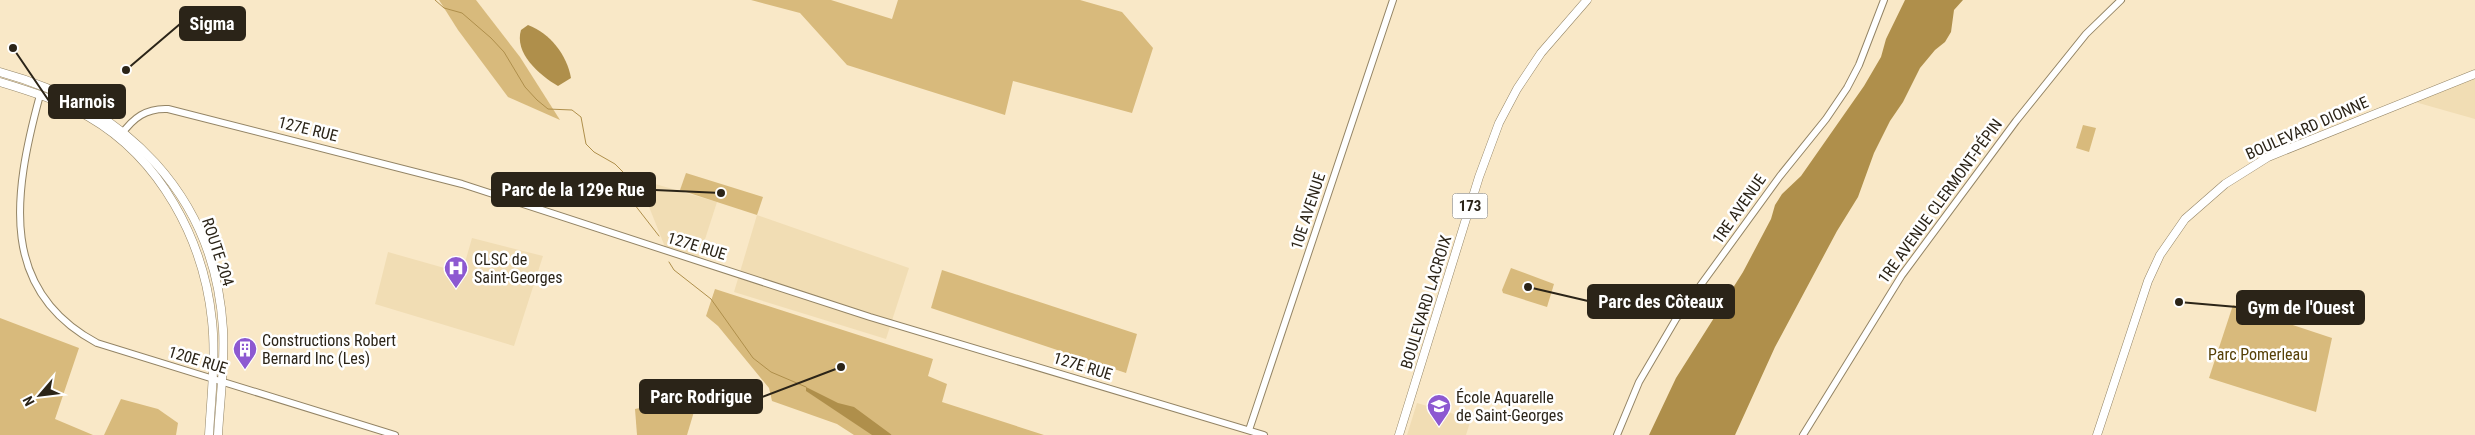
<svg xmlns="http://www.w3.org/2000/svg" width="2475" height="435" viewBox="0 0 2475 435" font-family="'Roboto Condensed',sans-serif">
	<rect width="100%" height="100%" fill="#f9e8c7"/>
	<g fill="#f1ddb4">
		<polygon points="2475,74 2475,119 2408,100"/>
		<polygon points="638,179 717,202 698,261 667,252"/>
		<polygon points="757,215 909,268 886,339 734,292"/>
		<polygon points="472,238 543,256 514,346 375,304 388,252 462,273"/>
		<polygon points="1417,403 1471,419 1466,435 1407,435"/>
	</g>
	<g fill="#d8ba7c">
		<polygon points="439,0 476,0 520,57 560,120 508,97 458,30"/>
		<polygon points="751,0 831,0 892,19 898,0 1080,0 1122,12 1153,48 1132,113 1013,81 1005,115 847,65 800,13"/>
		<polygon points="2083,125 2096,128 2089,152 2076,148"/>
		<polygon points="686,173 763,197 757,215 680,190"/>
		<polygon points="1511,268 1554,284 1547,307 1503,293 1502,290"/>
		<polygon points="942,270 1137,334 1126,373 931,308"/>
		<polygon points="715,289 933,359 928,376 947,384 942,402 1044,435 892,435 884,431 881,435 854,435 837,424 772,401 769,388 718,326 706,316"/>
		<polygon points="2233,305 2332,338 2316,412 2209,378"/>
		<polygon points="0,318 79,348 55,419 93,435 0,435"/>
		<polygon points="121,399 158,409 178,423 176,435 104,435"/>
		<polygon points="677,400 696,405 687,435 637,435 635,409"/>
	</g>
	<g fill="#af8f4b">
		<polygon points="1905,0 1963,0 1954,10 1951,32 1945,42 1935,50 1920,68 1903,102 1890,121 1874,153 1858,197 1837,231 1775,347 1735,435 1649,435 1676,378 1743,272 1771,219 1775,205 1782,194 1801,176 1864,86 1881,57 1886,39"/>
		<path d="M528 25C550 33 567 55 571 78L558 86C539 75 514 53 521 30Z"/>
		<polygon points="806,387 838,403 854,407 892,435 872,435 806,391"/>
	</g>
	<g fill="none" stroke-linecap="round" stroke-linejoin="round">
		<g stroke="#af8f4b" stroke-width="1">
			<polyline points="435,0 444,8 462,13 491,38 504,52 525,87 537,100 548,109 572,110 581,117 586,144 594,152 615,164 623,172 631,200 659,236"/>
			<polyline points="669,262 674,270 711,299 753,358 771,372 806,387"/>
		</g>
		<g stroke="#938465" stroke-width="8">
			<g id="minor">
				<path d="M40 95C12 198 0 291 97 343L395 435"/>
				<path d="M121 135C133 118 146 108 168 109L462 184 870 317 1264 435"/>
				<polyline points="1249,430 1393,0"/>
				<polyline points="1617,435 1639,382 1676,319 1780,176 1826,119 1847,88 1859,65 1884,0"/>
				<polyline points="1803,435 1902,275 2016,121 2086,34 2121,0"/>
			</g>
		</g>
		<g stroke="#938465" stroke-width="9">
			<g id="major">
				<path d="M0 72C125 106 215 195 223 329 225 363 220 400 218 435"/>
				<path d="M0 82C30 91 61 101 89 117 160 158 204 240 212 321 216 358 211 398 209 435"/>
				<polyline points="1399,435 1479,177 1499,123 1517,89 1541,53 1587,0"/>
				<polyline points="2097,435 2148,281 2160,255 2185,219 2225,184 2268,157 2475,74"/>
			</g>
		</g>
		<use href="#minor" stroke="#fff" stroke-width="6"/>
		<use href="#major" stroke="#fff" stroke-width="8"/>
	</g>
	<defs>
		<g id="hospital-pin" transform="scale(1.25)"><path d="M0 17L-7.5 6A9.5 9.5 0 1 1 7.5 6Z" fill="#8d59d1" stroke="#fff"/><path d="M-5-5h3v3.5h4V-5h3V5h-3V1.5h-4V5h-3Z" fill="#fff"/></g>
		<g id="building-pin" transform="scale(1.25)"><path d="M0 17L-7.5 6A9.5 9.5 0 1 1 7.5 6Z" fill="#8d59d1" stroke="#fff"/><path d="M-4-6H4V6H1V3H-1V6H-4ZM-2.5-4.3h1.7v1.8h-1.7ZM.8-4.3h1.7v1.8H.8ZM-2.5-1h1.7V.8h-1.7ZM.8-1h1.7V.8H.8Z" fill="#fff"/></g>
		<g id="school-pin" transform="scale(1.25)"><path d="M0 17L-7.5 6A9.5 9.5 0 1 1 7.5 6Z" fill="#8d59d1" stroke="#fff"/><path d="M0-5L7-2L0 1L-7-2ZM-4 1L0 2.5L4 1V4Q0 6-4 4Z" fill="#fff"/></g>
	</defs>
	<g fill-rule="evenodd">
		<use href="#hospital-pin" x="456" y="268"/>
		<use href="#building-pin" x="245" y="349"/>
		<use href="#school-pin" x="1439" y="406"/>
	</g>
	<g text-anchor="middle" dominant-baseline="central" stroke-width="5" stroke-linejoin="round" paint-order="stroke">
		<rect fill="#fff" stroke="#6b665d" stroke-width="1" x="1452.5" y="193.5" width="35" height="25" rx="4"/>
		<g font-size="15" font-weight="bold" fill="#2b2418">
			<text x="1470" y="206">173</text>
		</g>
		<g font-size="16" fill="#2b2418" stroke="#fff">
			<text transform="translate(2307 128) rotate(-24)">BOULEVARD DIONNE</text>
			<text transform="translate(308 129) rotate(14)">127E RUE</text>
			<text transform="translate(1940 201) rotate(-54)">1RE AVENUE CLERMONT-PÉPIN</text>
			<text transform="translate(1739 209) rotate(-55)">1RE AVENUE</text>
			<text transform="translate(1308 211) rotate(-72)">10E AVENUE</text>
			<text transform="translate(697 246) rotate(17)">127E RUE</text>
			<text transform="translate(218 252) rotate(72)">ROUTE 204</text>
			<text transform="translate(1426 302) rotate(-73)">BOULEVARD LACROIX</text>
			<text transform="translate(198 360) rotate(17)">120E RUE</text>
			<text transform="translate(1083 366) rotate(17)">127E RUE</text>
		</g>
		<g font-size="16" fill="#2b2418" stroke="#fff" text-anchor="start">
			<text x="474" y="259">CLSC de<tspan x="474" dy="18">Saint-Georges</tspan></text>
			<text x="262" y="340">Constructions Robert<tspan x="262" dy="18">Bernard Inc (Les)</tspan></text>
			<text x="1456" y="397">École Aquarelle<tspan x="1456" dy="18">de Saint-Georges</tspan></text>
		</g>
		<g font-size="16" fill="#564007" stroke="#fff">
			<text x="2258" y="354">Parc Pomerleau</text>
		</g>
	</g>
	<path fill="none" stroke="#2b2418" stroke-width="2" d="M126 70L180 24M13 48L49 101M721 193L655 190M1528 287L1588 301M2179 302L2237 307M841 367L762 397"/>
	<g fill="#2b2418" stroke="#fff" stroke-width="2">
		<circle cx="126" cy="70" r="5"/>
		<circle cx="13" cy="48" r="5"/>
		<circle cx="721" cy="193" r="5"/>
		<circle cx="1528" cy="287" r="5"/>
		<circle cx="2179" cy="302" r="5"/>
		<circle cx="841" cy="367" r="5"/>
	</g>
	<g fill="#2b2418" stroke="#2b2418" stroke-width="2">
		<rect x="180" y="7" width="65" height="33" rx="5"/>
		<rect x="49" y="85" width="76" height="33" rx="5"/>
		<rect x="492" y="173" width="163" height="33" rx="5"/>
		<rect x="1588" y="285" width="146" height="33" rx="5"/>
		<rect x="2237" y="291" width="127" height="33" rx="5"/>
		<rect x="640" y="380" width="122" height="33" rx="5"/>
	</g>
	<g font-size="18" text-anchor="middle" font-weight="bold" fill="#fff">
		<text x="212" y="30">Sigma</text>
		<text x="87" y="108">Harnois</text>
		<text x="573" y="196">Parc de la 129e Rue</text>
		<text x="1661" y="308">Parc des Côteaux</text>
		<text x="2301" y="314">Gym de l'Ouest</text>
		<text x="701" y="403">Parc Rodrigue</text>
	</g>
	<g transform="translate(40 395) rotate(242)" stroke="#ffffff" stroke-width="4" paint-order="stroke">
	<path d="M0-4L9 19L0 12L-9 19Z" fill="#2b2418"/>
	<text y="-8" font-size="14" font-weight="bold" text-anchor="middle" fill="#2b2418">N</text>
	</g>
</svg>
